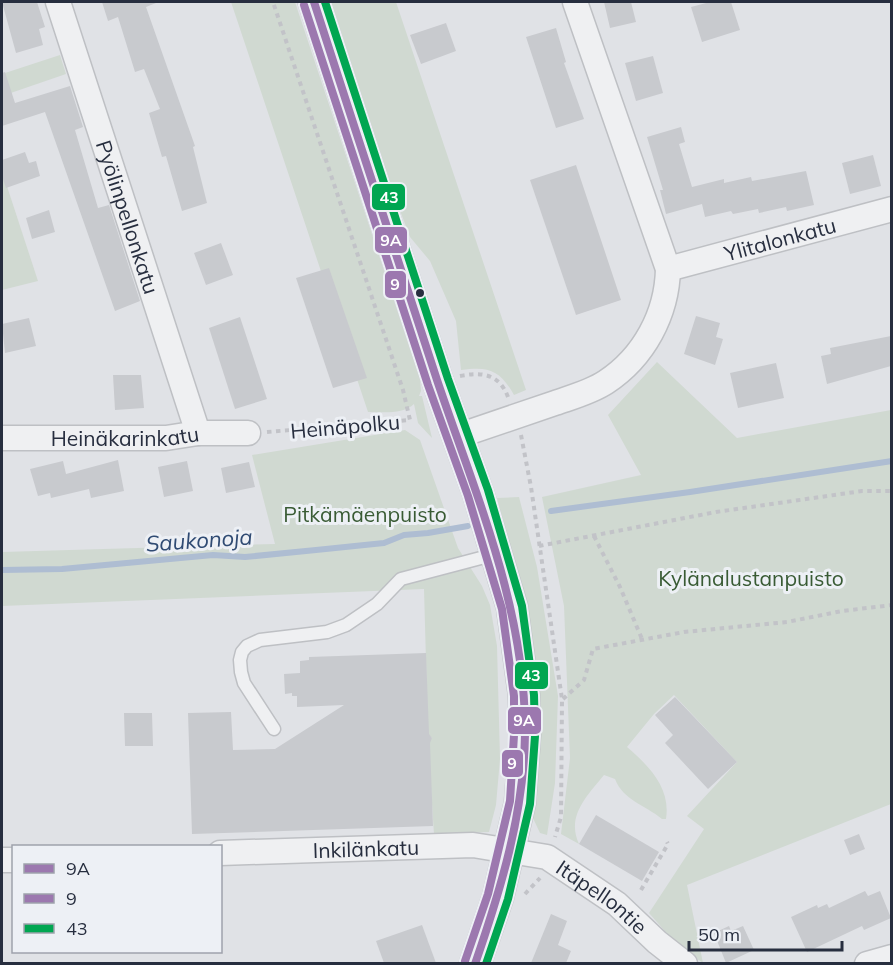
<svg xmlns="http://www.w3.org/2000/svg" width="893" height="965" viewBox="0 0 893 965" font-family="Mulish,sans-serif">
	<rect width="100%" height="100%" fill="#e0e2e6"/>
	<g fill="#d0d9d1">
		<path d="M231 2H295L420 379 421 391 419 396H422L432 438 418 423 414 404C402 415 383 412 368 412Z"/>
		<path d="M328 2H396L526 390 514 395C500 370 489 366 461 370L456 321 430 261 410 237 376 147Z"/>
		<polygon points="60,55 66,74 2,96 2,74"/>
		<polygon points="2,171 38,281 2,290"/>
		<path d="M657 362 737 438 891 410V804L687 885 703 963 678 946 649 913 704 829 687 816 737 762 674 695 654 714 627 747C649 766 671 788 666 819H662C645 805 623 800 615 779L604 775C587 796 566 816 579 844L561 834 570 758 564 606 542 497 641 475 608 415Z"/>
		<polygon points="405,430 420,440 458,548 482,586 490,605 497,646 500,759 496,805 489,832 434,834 428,743 432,738 428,734 424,589 2,606 2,552 275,544 252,455"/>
		<path d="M519 497 537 567 558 696 555 783 547 835 540 833 532 816 524 603C518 567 506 533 497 498Z"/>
	</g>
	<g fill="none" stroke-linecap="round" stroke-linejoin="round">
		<g stroke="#aebdd2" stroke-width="6">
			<polyline points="551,511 690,492 892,461"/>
			<polyline points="2,570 62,569 213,555 245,557 316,550 384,543 404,535 428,533 468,526"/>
		</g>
	</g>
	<g fill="#c8cace">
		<polygon points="2,2 37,2 45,27 39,29 43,45 16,53"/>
		<polygon points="102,2 156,2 156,3 146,7 195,146 193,147 207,203 182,211 166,156 162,157 149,113 160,109 144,69 135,72 118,17 108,21"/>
		<polygon points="604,2 631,2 636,22 610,28"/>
		<polygon points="710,2 731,2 740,30 702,42 691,7"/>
		<polygon points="446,23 456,51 421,64 410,35"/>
		<polygon points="556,28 566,62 564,63 584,119 556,128 526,37"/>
		<polygon points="653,56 663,93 636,101 625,63"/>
		<polygon points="5,72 15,103 70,86 83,127 75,130 98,208 109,205 140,301 115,311 45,112 2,126 2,73"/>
		<polygon points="681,127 685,142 679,144 692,187 724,179 724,183 751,177 752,181 806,171 814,205 787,211 786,207 759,213 758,209 733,214 731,211 705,217 702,204 666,214 660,190 663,190 647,137"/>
		<polygon points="25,152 29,163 36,161 40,176 6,188 2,176 2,160"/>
		<polygon points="873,155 881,186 850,194 842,163"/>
		<polygon points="576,165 621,300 576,315 530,180"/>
		<polygon points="49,210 55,232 32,239 26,218"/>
		<polygon points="221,243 233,275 206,285 194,253"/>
		<polygon points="329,268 367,378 333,388 296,278"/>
		<polygon points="696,316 720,323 716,337 723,339 715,365 684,354"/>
		<polygon points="240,317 267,399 235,409 209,328"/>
		<polygon points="29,318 36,346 5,353 2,324"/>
		<polygon points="891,336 891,366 827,384 821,356 831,354 830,348"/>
		<polygon points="776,363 784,398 738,408 730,373"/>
		<polygon points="113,375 141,375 144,408 115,410"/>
		<polygon points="118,460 124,491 91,498 89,489 51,498 50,493 38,496 30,469 63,461 66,474"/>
		<polygon points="187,461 193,491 164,497 158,467"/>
		<polygon points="249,462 255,487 226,493 221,468"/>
		<polygon points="426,653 429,734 432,738 430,743 433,826 192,834 188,713 231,712 233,750 275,749 344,705 297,707 297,696 292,696 292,693 285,694 284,674 300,673 300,661 309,660 309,657"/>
		<polygon points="675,697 737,762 708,789 665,743 673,735 655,715"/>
		<polygon points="124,713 152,713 153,746 125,746"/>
		<polygon points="596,815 659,852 642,881 579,844"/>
		<polygon points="859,834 865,849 850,855 844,840"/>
		<polygon points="865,891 868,896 880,891 891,918 864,930 862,926 807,952 791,917 817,905 818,908 827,904 829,908"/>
		<polygon points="551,914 567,921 558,945 571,951 566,963 531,963"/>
		<polygon points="422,925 436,963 384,963 376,941"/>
		<polygon points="729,926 731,931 743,926 754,950 726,963 714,933"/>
	</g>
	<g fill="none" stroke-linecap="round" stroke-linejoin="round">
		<g stroke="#bec0c4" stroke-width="15">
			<polyline id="service" points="274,729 244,683 241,672 240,660 242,652 247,646 260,640 327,632 346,625 377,604 401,579 496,554"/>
		</g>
		<g stroke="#bec0c4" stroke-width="27">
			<g id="minor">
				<path id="s1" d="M58 2 198 433"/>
				<path id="s2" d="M668 269 892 209"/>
				<path d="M458 436C491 425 523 414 555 403 572 397 591 392 606 382 644 357 667 314 668 269L575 2"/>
				<path id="s3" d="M2 438H166L198 433H248"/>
				<path id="s4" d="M220 853 473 845 547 857 617 904 657 942 685 964"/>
				<polyline points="2,860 14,860"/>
				<polyline points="867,964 892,957"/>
			</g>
		</g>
		<g stroke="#bec0c4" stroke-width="33">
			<polyline id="tertiary" points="314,2 438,382 478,493 512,607 524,695 525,735 520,803 498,897 475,964"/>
		</g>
		<g stroke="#c2c3c8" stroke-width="4" stroke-dasharray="4.5 4.5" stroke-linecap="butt">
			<path d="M460 376C481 372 499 373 508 397"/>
			<polyline points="267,432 410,420 403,390 273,2"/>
			<polyline points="521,435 531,487 562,699 561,817 555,837"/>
			<polyline points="594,536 620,587 642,639"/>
			<polyline points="539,546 716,512 862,491 892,491"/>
			<polyline points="563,699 584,680 593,649 684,632 787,622 842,611 892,605"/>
			<polyline points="641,890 668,844 667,842"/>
			<polyline points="525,894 540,878"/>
		</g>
		<use href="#service" stroke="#eff0f2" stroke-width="12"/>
		<use href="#minor" stroke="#eff0f2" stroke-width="24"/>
		<use href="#tertiary" stroke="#eff0f2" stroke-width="30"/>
		<g stroke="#edf0f5" stroke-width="12">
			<path id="bus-1" d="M314 2C355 128 395 254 437 380 476 496 526 609 525 734 524 813 501 889 475 964"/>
		</g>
		<g stroke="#edf0f5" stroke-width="12">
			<polyline id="bus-2" points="304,5 428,385 468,496 502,609 514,696 514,735 510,801 488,894 465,961"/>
		</g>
		<g stroke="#edf0f5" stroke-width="12">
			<polyline id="bus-3" points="325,2 448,379 488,490 522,606 534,695 535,736 530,804 508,899 486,964"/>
		</g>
		<use href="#bus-1" stroke="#9c78af" stroke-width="8"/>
		<use href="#bus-2" stroke="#9c78af" stroke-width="8"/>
		<use href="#bus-3" stroke="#00a651" stroke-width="8"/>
	</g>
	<circle fill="#272e3f" stroke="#edf0f5" stroke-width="2" cx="420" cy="293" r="5"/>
	<g text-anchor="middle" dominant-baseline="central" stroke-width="6" stroke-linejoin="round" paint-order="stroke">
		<g font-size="21" fill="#272e3f" stroke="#edf0f5">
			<text stroke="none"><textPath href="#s1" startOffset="226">Pyölinpellonkatu</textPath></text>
			<text stroke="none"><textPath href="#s2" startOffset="116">Ylitalonkatu</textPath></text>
			<text transform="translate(345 426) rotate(-5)">Heinäpolku</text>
			<text stroke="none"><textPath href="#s3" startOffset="123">Heinäkarinkatu</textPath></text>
			<text stroke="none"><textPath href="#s4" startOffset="146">Inkilänkatu</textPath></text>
			<text stroke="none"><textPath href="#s4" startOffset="396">Itäpellontie</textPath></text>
		</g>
		<g font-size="21" fill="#395b34" stroke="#edf0f5">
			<text x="365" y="514">Pitkämäenpuisto</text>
			<text x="751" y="578">Kylänalustanpuisto</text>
		</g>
		<g font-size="22" font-style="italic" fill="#304b73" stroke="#edf0f5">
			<text transform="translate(199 540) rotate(-4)">Saukonoja</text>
		</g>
	</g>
	<g stroke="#edf0f5" stroke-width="2">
		<rect x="371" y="183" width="35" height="28" rx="6" fill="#00a651"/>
		<rect x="374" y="226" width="34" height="28" rx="6" fill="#9c78af"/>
		<rect x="384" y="270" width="23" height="29" rx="6" fill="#9c78af"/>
		<rect x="514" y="661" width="35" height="29" rx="6" fill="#00a651"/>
		<rect x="507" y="706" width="35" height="29" rx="6" fill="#9c78af"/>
		<rect x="501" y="749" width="23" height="29" rx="6" fill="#9c78af"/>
	</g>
	<g font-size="16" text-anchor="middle" font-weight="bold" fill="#fff">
		<text x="389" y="203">43</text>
		<text x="391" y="246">9A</text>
		<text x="395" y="290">9</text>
		<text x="531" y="681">43</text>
		<text x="524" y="726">9A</text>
		<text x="512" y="769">9</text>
	</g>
	<rect width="893" height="965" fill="none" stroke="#272e3f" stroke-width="6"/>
	<rect x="12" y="845" width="210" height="108" fill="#edf0f5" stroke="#9ea2ac" stroke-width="1.5"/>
	<rect x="24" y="864" width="30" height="9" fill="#9c78af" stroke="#9ea2ac" stroke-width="1.5"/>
	<text x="66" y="875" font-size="18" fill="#272e3f">9A</text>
	<rect x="24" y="894" width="30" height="9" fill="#9c78af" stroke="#9ea2ac" stroke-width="1.5"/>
	<text x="66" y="905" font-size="18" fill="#272e3f">9</text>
	<rect x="24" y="924" width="30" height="9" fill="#00a651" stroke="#9ea2ac" stroke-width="1.5"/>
	<text x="66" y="935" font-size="18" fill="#272e3f">43</text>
	<path d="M689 941v9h153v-9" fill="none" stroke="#272e3f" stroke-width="3"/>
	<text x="698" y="941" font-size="18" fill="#272e3f" stroke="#edf0f5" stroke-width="4.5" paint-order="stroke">50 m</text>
</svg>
